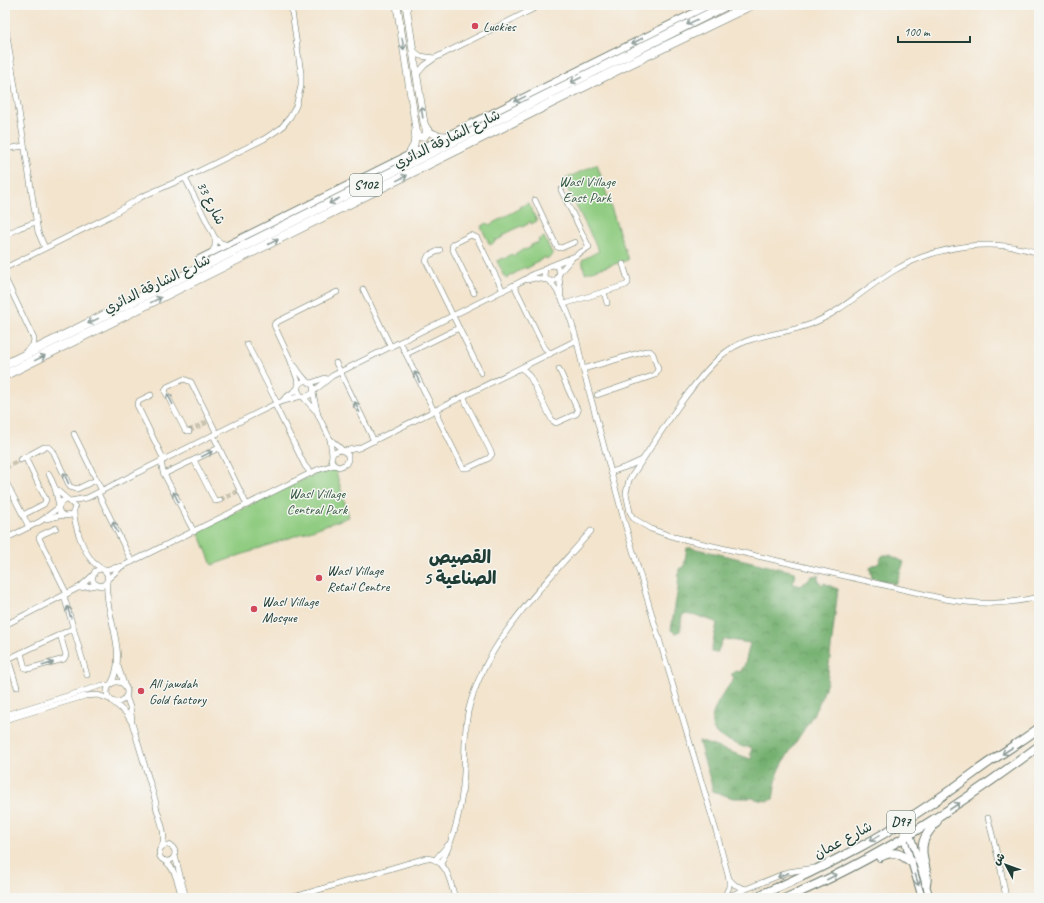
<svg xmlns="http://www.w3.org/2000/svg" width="1044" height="903" viewBox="0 0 1044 903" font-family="Caveat,'Playpen Sans Arabic',sans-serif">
	<defs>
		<pattern id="forest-crowns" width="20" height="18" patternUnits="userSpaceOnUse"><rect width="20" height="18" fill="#74b06f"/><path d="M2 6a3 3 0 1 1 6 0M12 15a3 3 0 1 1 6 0" fill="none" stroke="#5f905c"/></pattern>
	</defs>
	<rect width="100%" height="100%" fill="#f6f6f2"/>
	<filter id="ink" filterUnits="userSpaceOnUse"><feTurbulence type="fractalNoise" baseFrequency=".025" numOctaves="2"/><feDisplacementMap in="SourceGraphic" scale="8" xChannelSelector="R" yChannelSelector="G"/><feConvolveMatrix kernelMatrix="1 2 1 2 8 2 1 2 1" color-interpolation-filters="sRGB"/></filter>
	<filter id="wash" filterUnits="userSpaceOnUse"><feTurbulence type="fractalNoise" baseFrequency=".012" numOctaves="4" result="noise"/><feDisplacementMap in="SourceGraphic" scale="16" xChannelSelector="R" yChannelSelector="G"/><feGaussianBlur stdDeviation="0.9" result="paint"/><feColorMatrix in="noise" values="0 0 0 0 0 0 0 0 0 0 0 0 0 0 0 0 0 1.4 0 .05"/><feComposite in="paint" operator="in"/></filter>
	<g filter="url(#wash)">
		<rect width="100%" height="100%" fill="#f3e4ce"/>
		<g fill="#90cc81" stroke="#58845a">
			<polygon points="597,164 628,260 585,273 582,260 599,251 563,180"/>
			<polygon points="528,203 537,221 531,224 530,221 528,223 528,224 522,227 521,226 503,235 503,237 497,240 496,239 495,240 495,242 490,245 481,227 487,223 489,225 521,208 520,207"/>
			<polygon points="544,237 553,255 546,259 545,257 539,261 538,261 532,264 533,265 526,269 525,267 506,279 497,261 503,258 504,259 512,254 513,256 524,249 525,250 531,247 531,245 539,242 538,240"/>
			<polygon points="334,465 349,517 212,565 198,530"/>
		</g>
		<g fill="url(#forest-crowns)" stroke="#4a7652">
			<path d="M687 548H692C727 555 761 565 795 572L793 584 801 586 812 576 818 575V580L822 585 824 583C830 585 833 588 838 589L827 682C818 715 795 739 780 769 776 777 775 789 773 799L769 801 759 800 752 798H733L713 791C711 787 712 783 710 779 706 766 702 754 699 741L751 759 752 757 750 754 752 748C749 746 747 747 743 747 741 746 727 740 723 738 696 725 725 692 735 677L731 675 735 671 740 672 745 664 750 643 723 639 717 653 711 652 717 623C707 618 694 615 683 614 680 620 682 625 680 631L675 633 671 630 678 588 679 569 684 566Z"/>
			<polygon points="884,555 890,555 904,562 896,584 872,578 870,568 873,565 878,564 882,556"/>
		</g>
	</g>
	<g filter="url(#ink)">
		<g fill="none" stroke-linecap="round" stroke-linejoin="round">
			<g stroke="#c9c3af" stroke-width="5" stroke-dasharray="5 2.5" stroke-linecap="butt">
				<polyline points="189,431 207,422"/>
				<polyline points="5,468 20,460"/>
				<polyline points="220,500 238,491"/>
			</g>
			<g stroke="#69776a" stroke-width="6">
				<g id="minor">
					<polyline points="5,23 38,232 45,248"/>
					<polyline points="413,50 420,56 434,58"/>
					<polyline points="417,74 425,65 435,58 541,5"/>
					<polyline points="5,149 24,146"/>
					<polyline points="185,178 215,238 221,243 228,245"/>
					<polyline points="535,200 557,247 561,248 575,242"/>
					<polyline points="5,236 19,228 36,222"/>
					<polyline points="440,250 428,256 426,261 481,373"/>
					<path d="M1039 253C992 238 938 245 895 270 866 287 843 311 811 324 781 336 747 333 721 356 686 388 656 441 629 480L626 493 630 512 633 518 651 529 674 537 945 599C980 605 1004 605 1039 597"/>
					<polyline points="211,254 215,246 215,238"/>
					<path d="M553 265 557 266 560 272 557 279C552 283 547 281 544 276L545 268 575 256 589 247 561 190"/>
					<polyline points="5,268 110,216 141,197 185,178 264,139 281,128 290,117 296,106 301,86 301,73 291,5"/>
					<polyline points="560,272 572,258"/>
					<polyline points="559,277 561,294"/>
					<polyline points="5,278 34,339 33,345 26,351"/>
					<polyline points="527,280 535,278 547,280"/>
					<path d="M550 281C570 306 577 339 583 369L625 524 717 834 729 879V887L724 898"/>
					<polyline points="514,285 544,347 550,354"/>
					<polyline points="363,289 391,347"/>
					<polyline points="604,292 607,303"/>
					<polyline points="474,293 452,248 453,244 471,235 477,238 503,291"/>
					<polyline points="564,304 626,285 628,283 628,280 623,264"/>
					<polyline points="400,342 434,411"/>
					<polyline points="247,344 277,403"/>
					<polyline points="406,354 459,328"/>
					<polyline points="336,363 374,441"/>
					<path d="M295 366C298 370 302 377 306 380 311 384 315 385 313 393L306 397 301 396 297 389 299 384 306 380"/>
					<polyline points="521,368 526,372 530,377 552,420 556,423 576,414 578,411 559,369"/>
					<polyline points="583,369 646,351 650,351 653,354 658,369 655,375 597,395"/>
					<polyline points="311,383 325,378"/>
					<polyline points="299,384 290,359 274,325 275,323 337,292"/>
					<polyline points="314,391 332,376 524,280 533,274 544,270"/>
					<polyline points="313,393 318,415 330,439 332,455"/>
					<polyline points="151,395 139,401 137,405 164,460"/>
					<polyline points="303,397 315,410"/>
					<polyline points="284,399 297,389"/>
					<polyline points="275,405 305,466 311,473"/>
					<polyline points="437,410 438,418 463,468 468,468 489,458 492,454 466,403 464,396"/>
					<polyline points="189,431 187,431 185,430 165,391 167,387 184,379 191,382 217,434"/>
					<polyline points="74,434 102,491"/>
					<polyline points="213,435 247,505"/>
					<polyline points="330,439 348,455 348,460 346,464 339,467 334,465 331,459 333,453 341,450"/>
					<polyline points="343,451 359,448 577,340"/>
					<polyline points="20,460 44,447 49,447 53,451 70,487 77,489 96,480"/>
					<polyline points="194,460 215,501 220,500"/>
					<polyline points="161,461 163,472 194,532"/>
					<polyline points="611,472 629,466 642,460"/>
					<polyline points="49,474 55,488 59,506"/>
					<polyline points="164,474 219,448"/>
					<polyline points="5,480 29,527"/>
					<path d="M55 488C61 495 72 502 75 507L72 515 64 516 60 513 58 508 62 501 67 500"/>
					<polyline points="98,493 132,562"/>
					<polyline points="70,501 87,498 277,403 301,396"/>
					<path d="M74 512C74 526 84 552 93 562 98 567 104 569 107 574 109 580 106 585 100 586L94 583 92 578 95 571 101 569"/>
					<polyline points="23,515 44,504 46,500 25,457"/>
					<polyline points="46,519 62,515"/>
					<polyline points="56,528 41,535 39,538 67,594"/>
					<polyline points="5,539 41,521 58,508"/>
					<polyline points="104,570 123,566 317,470 334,465"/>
					<polyline points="108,579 120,568"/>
					<path d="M107 581C104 616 129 651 111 684"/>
					<polyline points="80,588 96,585"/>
					<polyline points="64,596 87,675"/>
					<polyline points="5,625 80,587 92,576"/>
					<polyline points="5,649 17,687"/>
					<polyline points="21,653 25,668 28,669 64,659 66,655 60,634"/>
					<polyline points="8,659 74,628"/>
					<polyline points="118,666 124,684"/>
					<circle cx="117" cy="692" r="10"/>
					<polyline points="126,696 130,707 132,720"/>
					<path d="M113 702 126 713 132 723 156 803V806C159 819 167 833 162 846"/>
					<polyline points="5,715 103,685 110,685"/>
					<polyline points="5,720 85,696 98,695 109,699"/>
					<polyline points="988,818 1001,870 1006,898"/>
					<circle cx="167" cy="853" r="8"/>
					<polyline points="175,856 186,898"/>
					<polyline points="435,860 448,845"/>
					<path d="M165 861C176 869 178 885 182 898"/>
					<path d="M441 863C456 836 462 804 464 773 465 752 464 733 468 712 484 642 545 584 591 531"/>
					<polyline points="729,879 735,885 746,889"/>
					<path d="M291 898 426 858C448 859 450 882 455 898"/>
					<polyline points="724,898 788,872 814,868"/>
				</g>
			</g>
			<g stroke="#69776a" stroke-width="8">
				<g id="tertiary">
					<polyline points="199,259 709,5"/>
					<polyline points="910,817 906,826 904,838 922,898"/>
					<polyline points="895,826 903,828 910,834 930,898"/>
				</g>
			</g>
			<g stroke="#69776a" stroke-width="8">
				<g id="secondary">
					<polyline points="397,5 416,129 414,145 409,154"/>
					<path d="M406 5 424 123C427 133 436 136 446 136"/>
					<polyline points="416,131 420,137 424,137 426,134 426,129"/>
				</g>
			</g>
			<g stroke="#69776a" stroke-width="10">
				<g id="primary">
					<path d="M880 857C893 850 900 853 911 862"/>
					<path d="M926 884C928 878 926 873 925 866 919 845 923 837 937 821"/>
					<path d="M753 898C789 883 825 866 860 847 899 826 938 800 974 773 995 757 1018 744 1039 728"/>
					<path d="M786 898C877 860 960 805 1039 746"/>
				</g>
			</g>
			<g stroke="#69776a" stroke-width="10">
				<g id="motorway">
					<polyline points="5,365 727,5"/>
					<polyline points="5,375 629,64 751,5"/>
				</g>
			</g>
			<use href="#minor" stroke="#fff" stroke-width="5"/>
			<use href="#tertiary" stroke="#fff" stroke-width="6"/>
			<use href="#secondary" stroke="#fff" stroke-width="7"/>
			<use href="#primary" stroke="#fff" stroke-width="8"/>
			<use href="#motorway" stroke="#fff" stroke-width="9"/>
		</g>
		<defs><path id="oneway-shaft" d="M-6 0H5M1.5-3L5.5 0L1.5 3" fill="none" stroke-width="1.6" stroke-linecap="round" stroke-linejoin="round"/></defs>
		<g stroke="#8f9e9a">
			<use href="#oneway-shaft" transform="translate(692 22) rotate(154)"/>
			<use href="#oneway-shaft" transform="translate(637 41) rotate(153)"/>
			<use href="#oneway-shaft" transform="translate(403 44) rotate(81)"/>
			<use href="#oneway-shaft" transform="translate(576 80) rotate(154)"/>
			<use href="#oneway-shaft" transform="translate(520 99) rotate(154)"/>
			<use href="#oneway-shaft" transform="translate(422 112) rotate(-98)"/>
			<use href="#oneway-shaft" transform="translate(402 178) rotate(-26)"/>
			<use href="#oneway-shaft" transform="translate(334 201) rotate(153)"/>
			<use href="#oneway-shaft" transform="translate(273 242) rotate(-26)"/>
			<use href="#oneway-shaft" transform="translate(156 300) rotate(-26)"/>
			<use href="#oneway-shaft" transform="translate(93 321) rotate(154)"/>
			<use href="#oneway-shaft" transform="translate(40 358) rotate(-26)"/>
			<use href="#oneway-shaft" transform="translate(417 377) rotate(-116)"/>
			<use href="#oneway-shaft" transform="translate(170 399) rotate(-117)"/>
			<use href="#oneway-shaft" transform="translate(357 407) rotate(-116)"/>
			<use href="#oneway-shaft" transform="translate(207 454) rotate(-27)"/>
			<use href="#oneway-shaft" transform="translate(66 478) rotate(-115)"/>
			<use href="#oneway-shaft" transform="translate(176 497) rotate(-117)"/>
			<use href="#oneway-shaft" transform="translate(115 527) rotate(-116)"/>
			<use href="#oneway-shaft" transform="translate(69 612) rotate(-107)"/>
			<use href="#oneway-shaft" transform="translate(48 664) rotate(-16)"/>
			<use href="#oneway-shaft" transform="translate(1007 751) rotate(147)"/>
			<use href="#oneway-shaft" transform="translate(955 806) rotate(-33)"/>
			<use href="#oneway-shaft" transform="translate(875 838) rotate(149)"/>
			<use href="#oneway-shaft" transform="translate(783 875) rotate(158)"/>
			<use href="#oneway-shaft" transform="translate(832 877) rotate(-27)"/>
			<use href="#oneway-shaft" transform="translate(917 880) rotate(74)"/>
		</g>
	</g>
	<g fill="#d1495b" stroke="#f6f6f2" stroke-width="1.5">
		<circle cx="475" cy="26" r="4"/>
		<circle cx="319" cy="578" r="4"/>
		<circle cx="254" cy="609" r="4"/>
		<circle cx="141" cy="691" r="4"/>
	</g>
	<g text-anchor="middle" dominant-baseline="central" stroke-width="3" stroke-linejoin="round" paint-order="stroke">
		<g fill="#f6f6f2" stroke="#60746d" stroke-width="1">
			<rect x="350" y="174" width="32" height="22" rx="3"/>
			<rect x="887" y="811" width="28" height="22" rx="3"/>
		</g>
		<g font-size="13" font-weight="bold" fill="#1f3d34">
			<text x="366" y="185">S102</text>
			<text x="901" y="822">D97</text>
		</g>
		<g font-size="14" fill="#1f3d34" stroke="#f6f6f2" text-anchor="start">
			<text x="483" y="26">Luckies</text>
			<text x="327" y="570">Wasl Village<tspan x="327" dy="16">Retail Centre</tspan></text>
			<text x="262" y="601">Wasl Village<tspan x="262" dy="16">Mosque</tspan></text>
			<text x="149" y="683">All jawdah<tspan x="149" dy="16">Gold factory</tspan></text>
		</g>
		<g font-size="14" fill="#1f3d34" stroke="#f6f6f2">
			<text transform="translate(447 139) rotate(-26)">شارع الشارقة الدائري</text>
			<text transform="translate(211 203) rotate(63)">شارع 33</text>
			<text transform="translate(157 284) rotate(-26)">شارع الشارقة الدائري</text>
			<text transform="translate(843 840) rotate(-28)">شارع عمان</text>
		</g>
		<g font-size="14" fill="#365a43" stroke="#f6f6f2">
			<text x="587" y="181">Wasl Village<tspan x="587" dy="16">East Park</tspan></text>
			<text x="317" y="493">Wasl Village<tspan x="317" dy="16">Central Park</tspan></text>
		</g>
		<g font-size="18" font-weight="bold" fill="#1f3d34" stroke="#f6f6f2">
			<text x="460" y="557">القصيص<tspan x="460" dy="21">الصناعية 5</tspan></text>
		</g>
	</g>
	<rect width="1044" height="903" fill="none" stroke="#f6f6f2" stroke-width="20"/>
	<g transform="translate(1006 865) rotate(311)" stroke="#f6f6f2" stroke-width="3" paint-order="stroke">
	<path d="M0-3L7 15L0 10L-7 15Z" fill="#1f3d34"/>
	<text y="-6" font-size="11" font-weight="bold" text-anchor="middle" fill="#1f3d34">ش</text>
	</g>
	<path d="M898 36v6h72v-6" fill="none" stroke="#1f3d34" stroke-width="2"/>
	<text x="904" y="36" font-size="12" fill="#1f3d34" stroke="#f6f6f2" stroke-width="3" paint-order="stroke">100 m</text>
</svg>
